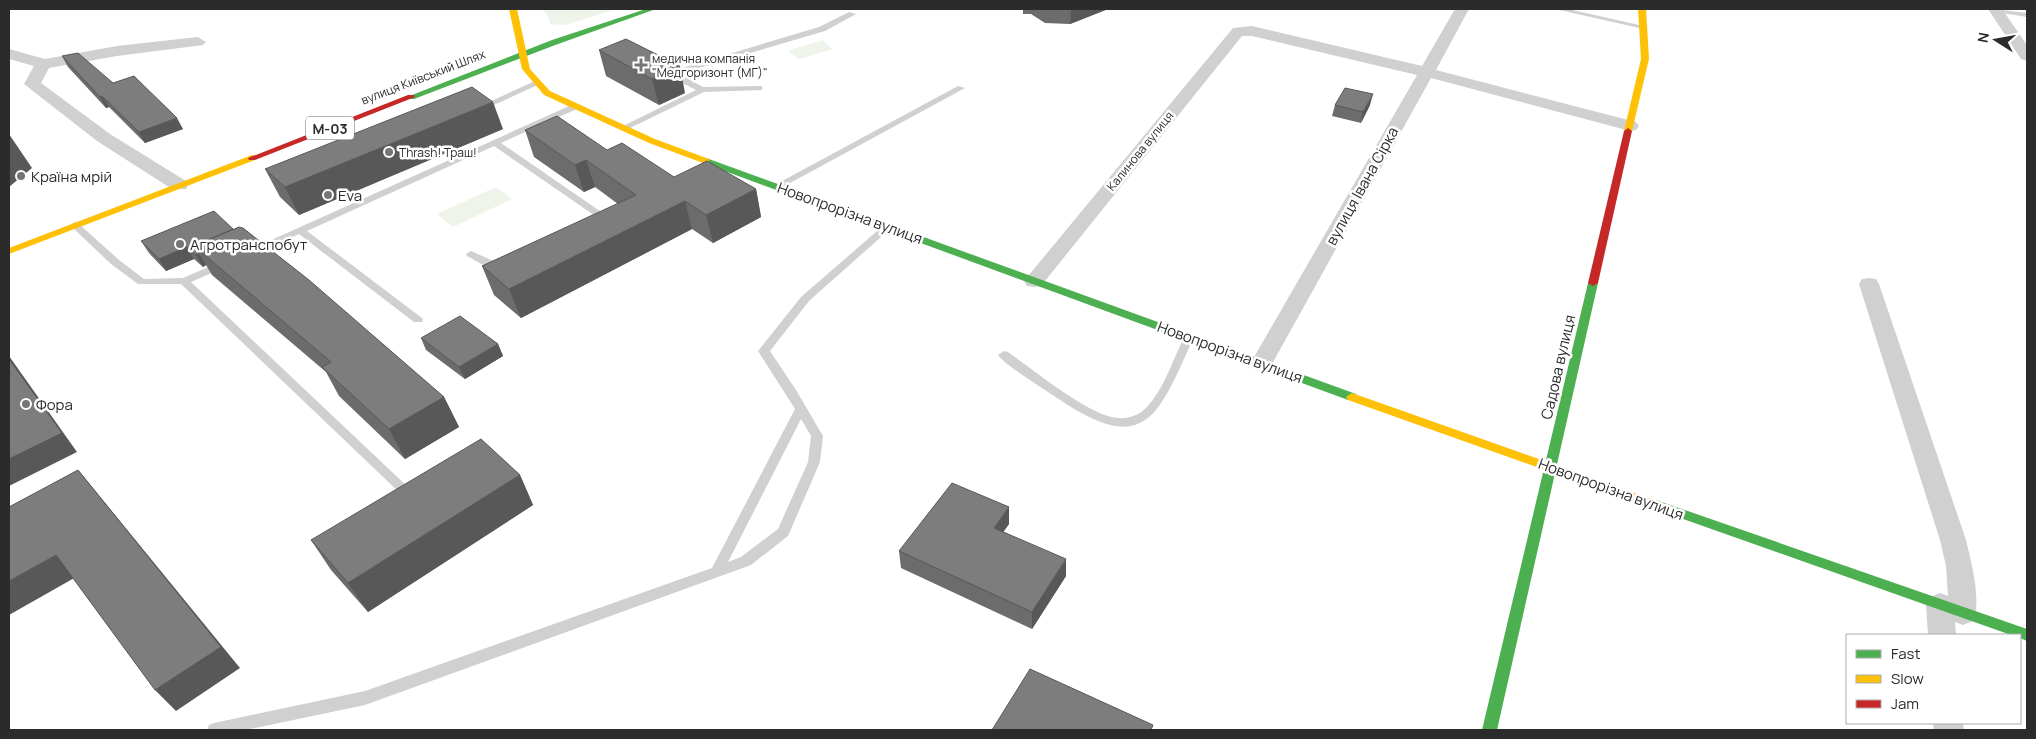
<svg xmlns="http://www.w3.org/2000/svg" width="2036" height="739" viewBox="0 0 2036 739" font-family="Manrope,sans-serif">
	<rect width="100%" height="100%" fill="#fff"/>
	<g fill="#eef4e9">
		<polygon points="542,9 616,9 566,25 550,24 548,16"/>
		<polygon points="822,40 833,49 799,59 788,51"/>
		<polygon points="496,187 512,199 453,227 437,214"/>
	</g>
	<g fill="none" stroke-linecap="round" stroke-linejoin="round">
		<g fill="#d0d0d0" fill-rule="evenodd">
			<polygon points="1555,9 1568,9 1648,27 1644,29"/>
			<polygon points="1993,9 2027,13 2027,17 1996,12 1993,12"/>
			<polygon points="849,12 856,14 825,31 679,74 703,87 759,86 762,86 762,90 704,92 626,130 623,131 619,128 696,90 669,76 669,72 819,27"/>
			<polygon points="535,81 542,83 483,110 480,111 476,108"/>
			<polygon points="958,86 965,88 779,189 773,189 771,187"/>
			<polygon points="576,103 580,106 579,108 501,143 610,218 612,220 610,222 604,222 494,146 307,231 422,318 423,320 422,322 414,322 299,234 256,253 252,254 247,251"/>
			<polygon points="75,222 78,223 119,260 144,279 183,278 220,262 228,262 229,264 228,266 191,282 410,489 412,492 410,495 402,495 181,284 138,284 111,264 72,227 70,225"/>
			<path d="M887 224 890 225 892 227 890 229 809 301 770 351 796 390 823 436 820 462 788 536 751 565 365 705 245 730H207L209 725 214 723 365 691 712 568 795 409 758 351 801 297 884 225ZM801 419 811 436 808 462 778 529 741 557 728 562Z"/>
			<path d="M471 251 498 263H506L507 265C496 276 479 262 467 256L466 254Z"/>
			<path d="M1189 333 1194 337C1158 415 1147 459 1057 398 1044 389 1006 366 998 355L1004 351 1008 352C1035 371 1081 409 1111 417 1124 420 1137 417 1146 408 1164 389 1173 360 1184 337Z"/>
		</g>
		<g fill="#d0d0d0" fill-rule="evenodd">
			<polygon points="1455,9 1469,9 1436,70 1636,122 1639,126 1636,130 1630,131 1431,78 1272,364 1269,369 1261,372 1253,369 1250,364 1417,75 1252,36 1242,36 1041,286 1034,287 1027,286 1024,281 1233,28 1252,26 1422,66"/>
			<polygon points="1988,9 2002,9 2027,45 2027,61 2021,59"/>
			<polygon points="198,37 206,42 203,45 117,56 49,68 41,83 110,134 186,181 188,185 186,189 172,189 97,141 24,84 34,66 9,59 9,49 45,59 117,46"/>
			<path d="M1869 278 1876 279 1879 284 1966 540C1971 561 1982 602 1973 621L1963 625 1955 622 1956 635H1928L1926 605 1930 597 1940 593 1948 596 1946 566 1940 540 1859 284 1862 279Z"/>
			<polygon points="1933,723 1963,723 1964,730 1934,730"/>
		</g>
		<g fill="#4caf50" fill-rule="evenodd">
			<polygon points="646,9 656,9 558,44 414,99 408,99 407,97 552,40"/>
			<polygon points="706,158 1356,394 1358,397 1356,400 1348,400 703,163 703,159"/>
			<polygon points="1593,280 1598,283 1497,730 1482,730 1588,283"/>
			<polygon points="1656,500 2027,629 2027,641 2020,638 2020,635 2011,635 1652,508 1650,505 1652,502"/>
		</g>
		<g fill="#ffc107" fill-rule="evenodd">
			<polygon points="509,9 517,9 530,69 550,91 655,139 709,159 709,163 703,163 649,143 544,95 522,69"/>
			<polygon points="1638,9 1646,9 1649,59 1632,131 1628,134 1624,131 1641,59"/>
			<polygon points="252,155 255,156 255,160 9,254 9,248"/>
			<polygon points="1352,393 1660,502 1662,505 1660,508 1656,510 1652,508 1348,400 1346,397"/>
		</g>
		<g fill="#c62828" fill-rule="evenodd">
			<polygon points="408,95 414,95 415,97 255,160 249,160 248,158"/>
			<polygon points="1628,128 1632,131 1598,283 1593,286 1588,283 1624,131"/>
		</g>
	</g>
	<g fill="#6c6c6c">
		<polygon points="1023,9 1108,9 1070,24 1045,23 1031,14 1023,14"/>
		<polygon points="599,50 685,93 659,105 606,76"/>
		<polygon points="62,56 113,83 183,129 145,143 109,107 106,108 68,67"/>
		<polygon points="1335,105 1370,105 1361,123 1332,116"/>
		<polygon points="503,129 299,215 280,197 265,169"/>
		<polygon points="525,130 607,150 674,177 756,189 761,217 713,243 692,229 521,318 494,295 482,266 618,204 595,187 584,192 534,157"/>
		<polygon points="233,229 444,397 459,427 405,459 339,396 326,372 212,275 206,265 203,267 194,259 166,271 149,253 141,241"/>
		<polygon points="421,338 498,344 503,356 465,379 426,350"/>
		<polygon points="520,475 533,505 368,612 331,570 311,540"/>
		<polygon points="1009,524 1003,532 1066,576 1032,629 901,568 899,551"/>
	</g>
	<g fill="#585858">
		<polygon points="1071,9 1108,9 1070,24"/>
		<polygon points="680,66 685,93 659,105 652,79"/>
		<polygon points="1373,94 1370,105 1361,123 1363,112"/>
		<polygon points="102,96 109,107 106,108 100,97"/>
		<polygon points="493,102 503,129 299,215 285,187"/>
		<polygon points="177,118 183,129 145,143 139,132"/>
		<polygon points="9,134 32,168 9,187"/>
		<polygon points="586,160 595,187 584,192 575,165"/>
		<polygon points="756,189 761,217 713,243 706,215"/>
		<polygon points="685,201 692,229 521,318 509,289"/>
		<polygon points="187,247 194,259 166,271 159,259"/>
		<polygon points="199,254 206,265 203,267 196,255"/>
		<polygon points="498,344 503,356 465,379 459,367"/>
		<polygon points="9,356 77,452 9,486"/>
		<polygon points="444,397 459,427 405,459 389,429"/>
		<polygon points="78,470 97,493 240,668 176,711 155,690"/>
		<polygon points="520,475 533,505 368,612 348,583"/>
		<polygon points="1009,507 1009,524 994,545 994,528"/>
		<polygon points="56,555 76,577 9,615 9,581"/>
		<polygon points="1066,559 1066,576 1032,629 1032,612"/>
	</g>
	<g fill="#7d7d7d" stroke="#585858">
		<polygon points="626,39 680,66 652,79 599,50"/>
		<polygon points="78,53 113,83 134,76 177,118 139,132 102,96 100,97 62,56"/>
		<polygon points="472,87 493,102 285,187 265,169"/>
		<polygon points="1345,88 1373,94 1363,112 1335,105"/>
		<polygon points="557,116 607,150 622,143 674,177 707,161 756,189 706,215 685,201 509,289 482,266 636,195 586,160 575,165 525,130"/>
		<polygon points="214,211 233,229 194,246 199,254 196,255 187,247 159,259 141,241"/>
		<polygon points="239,227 243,228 309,280 444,397 389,429 322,367 331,362 194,246"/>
		<polygon points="460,316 498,344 459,367 421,338"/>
		<polygon points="9,359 62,433 9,459"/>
		<polygon points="481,439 520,475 348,583 311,540"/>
		<polygon points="78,470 221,647 155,690 56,555 9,581 9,507"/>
		<polygon points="952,483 1009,507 994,528 1066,559 1032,612 899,551"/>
		<polygon points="1030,669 1153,725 1151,730 992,730"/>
	</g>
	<g fill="#757575" stroke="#fff" stroke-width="2">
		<path d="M638.5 57.5h5v5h5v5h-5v5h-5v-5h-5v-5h5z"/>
		<circle cx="389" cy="152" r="5"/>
		<circle cx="21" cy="176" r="5"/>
		<circle cx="328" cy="195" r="5"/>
		<circle cx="180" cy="244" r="5"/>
		<circle cx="26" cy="404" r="5"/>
	</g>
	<g text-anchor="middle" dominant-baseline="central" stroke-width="5" stroke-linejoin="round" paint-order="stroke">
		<g font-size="12" fill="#2b2b2b" stroke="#fff" text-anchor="start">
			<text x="652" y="58">медична компанія<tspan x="652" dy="14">"Медгоризонт (МГ)"</tspan></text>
			<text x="399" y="152">Thrash! Траш!</text>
		</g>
		<g font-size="12" fill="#2b2b2b" stroke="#fff">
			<text transform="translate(423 77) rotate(-21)">вулиця Київський Шлях</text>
			<text transform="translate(1140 151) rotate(-51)">Калинова вулиця</text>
		</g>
		<rect fill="#fff" stroke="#6b6b6b" stroke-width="1" x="306" y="116.5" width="48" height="23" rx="4"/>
		<g font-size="14" font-weight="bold" fill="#2b2b2b">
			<text x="330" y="128">М-03</text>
		</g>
		<g font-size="15" fill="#2b2b2b" stroke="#fff" text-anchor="start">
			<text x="31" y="176">Країна мрій</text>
			<text x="338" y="195">Eva</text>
			<text x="190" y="244">Агротранспобут</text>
			<text x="36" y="404">Фора</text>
		</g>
		<g font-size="15" fill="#2b2b2b" stroke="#fff">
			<text transform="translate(1362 186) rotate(-61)">вулиця Івана Сірка</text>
			<text transform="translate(850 213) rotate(20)">Новопрорізна вулиця</text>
			<text transform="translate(1230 352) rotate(20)">Новопрорізна вулиця</text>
			<text transform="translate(1558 367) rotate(-77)">Садова вулиця</text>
			<text transform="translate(1611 489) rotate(20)">Новопрорізна вулиця</text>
		</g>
	</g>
	<rect width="2036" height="739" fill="none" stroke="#2b2b2b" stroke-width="20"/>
	<rect x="1846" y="634" width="175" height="90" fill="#ffffff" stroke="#aaaaaa"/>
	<rect x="1856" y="650" width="25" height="8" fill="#4caf50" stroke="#aaaaaa"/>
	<text x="1891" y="659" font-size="15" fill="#2b2b2b">Fast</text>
	<rect x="1856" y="675" width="25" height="8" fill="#ffc107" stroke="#aaaaaa"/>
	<text x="1891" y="684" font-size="15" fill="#2b2b2b">Slow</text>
	<rect x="1856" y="700" width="25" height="8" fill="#c62828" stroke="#aaaaaa"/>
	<text x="1891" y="709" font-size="15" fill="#2b2b2b">Jam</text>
	<g transform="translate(1996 40) rotate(281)" stroke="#ffffff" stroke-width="4" paint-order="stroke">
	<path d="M0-4L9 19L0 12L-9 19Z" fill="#2b2b2b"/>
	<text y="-8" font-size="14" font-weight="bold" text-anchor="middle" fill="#2b2b2b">N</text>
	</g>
</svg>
